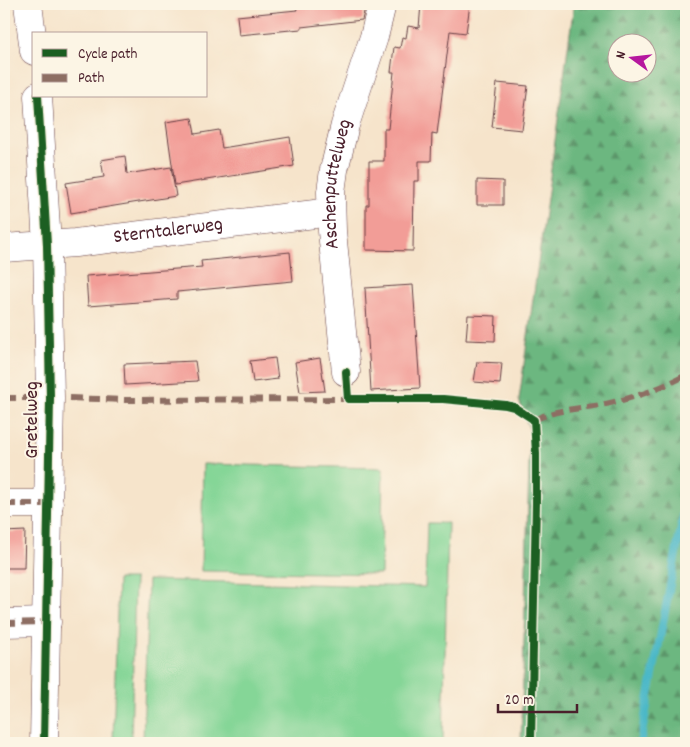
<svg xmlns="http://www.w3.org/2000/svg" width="690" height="747" viewBox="0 0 690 747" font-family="Dekko,sans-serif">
	<defs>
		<pattern id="forest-firs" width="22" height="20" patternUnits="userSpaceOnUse" patternTransform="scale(1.25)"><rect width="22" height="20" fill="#6cb780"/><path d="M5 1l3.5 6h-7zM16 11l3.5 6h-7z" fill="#5b9469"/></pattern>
	</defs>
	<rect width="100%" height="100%" fill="#fcf5e5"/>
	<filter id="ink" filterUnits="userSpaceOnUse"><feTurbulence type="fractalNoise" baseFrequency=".02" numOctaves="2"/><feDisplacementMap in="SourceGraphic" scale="10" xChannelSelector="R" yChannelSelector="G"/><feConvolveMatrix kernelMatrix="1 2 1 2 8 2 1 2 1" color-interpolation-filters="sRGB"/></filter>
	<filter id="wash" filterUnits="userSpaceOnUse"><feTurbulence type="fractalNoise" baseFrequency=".0096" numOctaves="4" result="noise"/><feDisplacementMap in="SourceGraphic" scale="20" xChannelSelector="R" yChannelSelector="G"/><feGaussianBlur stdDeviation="1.12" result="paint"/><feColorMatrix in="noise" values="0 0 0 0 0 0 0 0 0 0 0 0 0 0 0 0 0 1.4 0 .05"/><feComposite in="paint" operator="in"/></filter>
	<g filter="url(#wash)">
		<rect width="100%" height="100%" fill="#f6e4cb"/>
		<g fill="#85d697" stroke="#687a61">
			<polygon points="203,464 383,468 381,574 201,571"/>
			<polygon points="427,523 448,523 443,743 143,743 148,580 425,587"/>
			<polygon points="118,579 135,579 131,743 113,743"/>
		</g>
		<path fill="url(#forest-firs)" stroke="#5b6b56" fill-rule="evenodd" d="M574 4H686V743H521L530 431 519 400ZM618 42H648V72H618Z"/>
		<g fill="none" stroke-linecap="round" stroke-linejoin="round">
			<polyline stroke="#4bb8c7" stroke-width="8" points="640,743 686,501"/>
		</g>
		<g id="blocks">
			<g fill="#f29d97">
				<polygon points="328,4 366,4 362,20 301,27 301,29 239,35 237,16 297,10 296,6"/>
				<polygon points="421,4 470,4 466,33 450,31 437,134 432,133 431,161 419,161 419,181 414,181 413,251 366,250 366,205 369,205 369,161 384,161 384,129 388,129 394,72 391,72 394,47 400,48 402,37 406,38 408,26 419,28"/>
				<polygon points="497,83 528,86 522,130 492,127"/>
				<polygon points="192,118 195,134 219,130 222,148 290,137 294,166 175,185 166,122"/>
				<polygon points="125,156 127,174 171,167 176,196 71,213 66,183 104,177 101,160"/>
				<polygon points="477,180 503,181 503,205 477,205"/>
				<polygon points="290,252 293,281 177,292 177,299 88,306 86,276 202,267 201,261"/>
				<polygon points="413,285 420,388 371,391 365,288"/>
				<polygon points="468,315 496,316 495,341 466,340"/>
				<polygon points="275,358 278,379 253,382 250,361"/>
				<polygon points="320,358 325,391 300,392 295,362"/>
				<polygon points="195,361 198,381 125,385 124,364"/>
				<polygon points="477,362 502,363 500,384 474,382"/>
				<polygon points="25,531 24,568 4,568 4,532"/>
			</g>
		</g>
	</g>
	<g filter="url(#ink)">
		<use href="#blocks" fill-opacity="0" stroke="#643d43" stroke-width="1"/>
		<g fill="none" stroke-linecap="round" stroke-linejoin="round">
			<g stroke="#643d43" stroke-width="29">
				<g id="minor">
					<polyline points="28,4 34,51"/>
					<polyline points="38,96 47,245 50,398 44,743"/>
					<path id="s1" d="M4 248 75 243 331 212"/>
					<path id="s2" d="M346 372 332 231 331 192 334 170 345 125 374 37 382 4"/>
					<polyline points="4,504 49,504"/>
					<polyline points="4,623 47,622"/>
				</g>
			</g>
			<use href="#minor" stroke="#fff" stroke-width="28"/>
			<g stroke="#8d6e63" stroke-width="6" stroke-dasharray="12 6" stroke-linecap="butt">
				<polyline points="4,398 32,398"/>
				<polyline points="70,398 125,400 352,399"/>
				<path d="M534 420C558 408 584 409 610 403 636 397 663 388 686 375"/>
				<polyline points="4,504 49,504"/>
				<polyline points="4,623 47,622"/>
			</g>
			<g stroke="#fcf5e5" stroke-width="11">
				<g id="cycleway">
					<polyline points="38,96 47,245 50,398 44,743"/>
					<polyline points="346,372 348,399 443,399 506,405 514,407 534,420 536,453 536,503 531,743"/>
				</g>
			</g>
			<use href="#cycleway" stroke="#1b5e20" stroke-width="8"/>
		</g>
	</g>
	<g text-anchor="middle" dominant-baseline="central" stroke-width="4" stroke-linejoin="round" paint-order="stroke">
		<g font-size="20" fill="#4a1f2b" stroke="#fcf5e5">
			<text stroke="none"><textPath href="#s2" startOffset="189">Aschenputtelweg</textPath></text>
			<text stroke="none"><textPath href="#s1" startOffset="165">Sterntalerweg</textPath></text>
			<text transform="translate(33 420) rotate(-90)">Gretelweg</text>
		</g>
	</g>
	<rect width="690" height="747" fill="none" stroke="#fcf5e5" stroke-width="20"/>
	<rect x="32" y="32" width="175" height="65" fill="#fcf5e5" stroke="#b59f9b"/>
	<rect x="42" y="49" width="25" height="8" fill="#1b5e20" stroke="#b59f9b"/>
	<text x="78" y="58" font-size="15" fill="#4a1f2b">Cycle path</text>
	<rect x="42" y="74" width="25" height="8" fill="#8d6e63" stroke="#b59f9b"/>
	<text x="78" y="82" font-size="15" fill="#4a1f2b">Path</text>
	<g transform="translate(632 58) rotate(285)"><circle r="24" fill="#fcf5e5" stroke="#b59f9b"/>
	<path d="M0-4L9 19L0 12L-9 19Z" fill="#b5179e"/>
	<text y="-8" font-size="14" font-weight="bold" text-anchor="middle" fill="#4a1f2b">N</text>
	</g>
	<path d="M498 704v8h79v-8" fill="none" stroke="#4a1f2b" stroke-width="2.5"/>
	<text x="505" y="704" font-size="15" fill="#4a1f2b" stroke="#fcf5e5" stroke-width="4" paint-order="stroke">20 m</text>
</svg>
